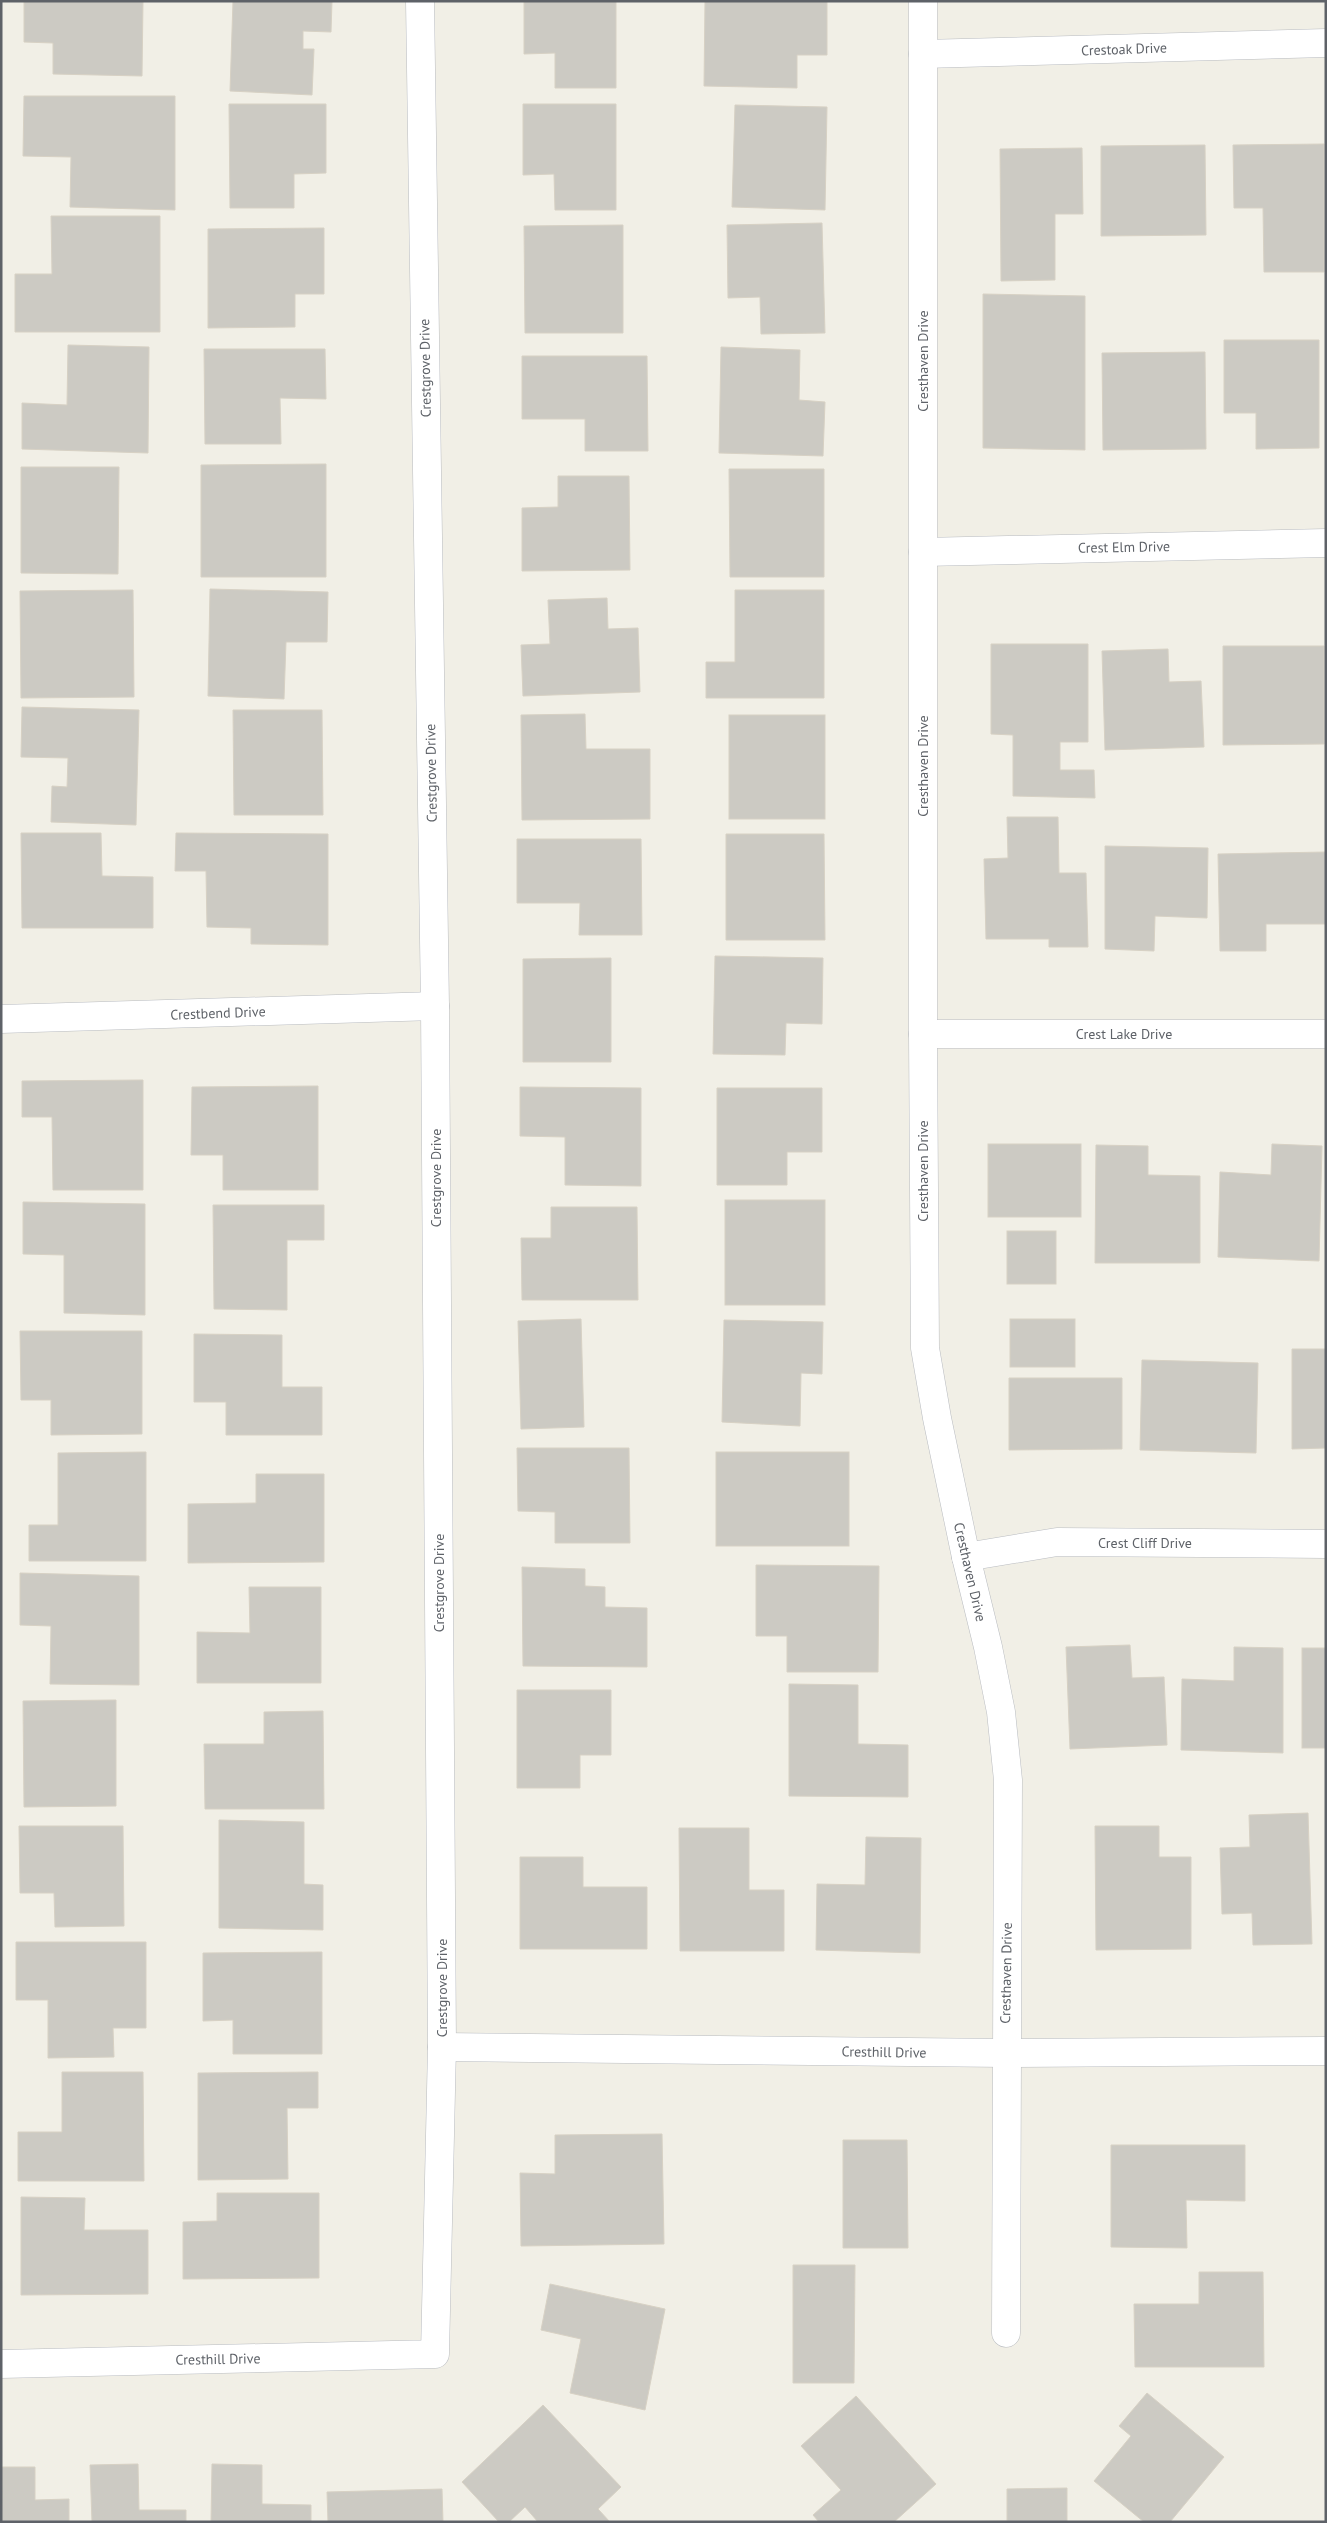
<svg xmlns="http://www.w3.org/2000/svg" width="1327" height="2523" viewBox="0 0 1327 2523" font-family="'PT Sans',sans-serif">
	<rect width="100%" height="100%" fill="#f1efe6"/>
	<g fill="#cccac3" stroke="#d7d1c4">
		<polygon points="24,1 143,1 142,76 53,74 53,43 24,42"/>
		<polygon points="233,1 332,1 331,32 303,31 303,49 314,49 312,95 230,91"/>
		<polygon points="524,1 616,1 616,88 555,88 555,53 524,54"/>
		<polygon points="705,1 827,1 827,55 797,55 797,88 704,86"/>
		<polygon points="24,96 175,96 175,210 70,207 71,157 23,156"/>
		<polygon points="229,104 326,104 326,173 294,174 294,208 230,208"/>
		<polygon points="523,104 616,104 616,210 555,210 554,174 523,175"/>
		<polygon points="735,105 827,107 825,210 732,207"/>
		<polygon points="1324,144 1324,272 1264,272 1263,208 1234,208 1233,145"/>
		<polygon points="1205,145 1206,235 1101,236 1101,146"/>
		<polygon points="1082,148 1083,214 1055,214 1055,280 1001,281 1000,149"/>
		<polygon points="51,216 160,216 160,332 15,332 15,274 52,274"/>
		<polygon points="822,223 825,333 761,334 760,297 728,298 727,225"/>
		<polygon points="623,225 623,333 525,333 524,226"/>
		<polygon points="324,228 324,294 295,294 295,327 208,328 208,229"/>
		<polygon points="983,294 1085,296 1085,450 983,448"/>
		<polygon points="1224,340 1319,340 1319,448 1256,449 1256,413 1224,413"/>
		<polygon points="68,345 149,347 148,453 22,449 22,403 67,405"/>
		<polygon points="721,347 800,350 799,400 825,402 823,456 719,453"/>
		<polygon points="204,349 325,349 326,399 280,398 281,444 205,444"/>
		<polygon points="1205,352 1206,449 1103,450 1102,353"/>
		<polygon points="522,356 647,356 648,451 585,451 585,419 522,419"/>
		<polygon points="326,464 326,577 201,577 201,465"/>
		<polygon points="21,467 119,467 118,574 21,573"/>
		<polygon points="729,469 824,469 824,577 730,577"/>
		<polygon points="558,476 629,476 630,570 522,571 522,508 558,507"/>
		<polygon points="210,589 328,592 327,642 286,642 284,699 208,696"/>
		<polygon points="133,590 134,697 21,698 20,591"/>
		<polygon points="735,590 824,590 824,698 706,698 706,662 735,662"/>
		<polygon points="607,598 608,629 638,628 640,692 523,696 521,645 550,644 548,600"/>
		<polygon points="991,644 1088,644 1088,742 1060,742 1060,770 1094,770 1095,798 1013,796 1013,735 991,734"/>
		<polygon points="1223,646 1324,646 1324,744 1223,745"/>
		<polygon points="1168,649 1169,682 1201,681 1204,747 1105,750 1102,651"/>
		<polygon points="22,707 139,710 136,825 51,822 52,786 67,787 68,758 21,757"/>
		<polygon points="233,710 322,710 323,815 234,815"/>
		<polygon points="585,714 586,749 650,749 650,819 522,820 521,715"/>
		<rect x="729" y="715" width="96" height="104"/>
		<polygon points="1007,817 1058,817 1059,873 1086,873 1088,947 1049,947 1049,939 986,939 984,859 1008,858"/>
		<polygon points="21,833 101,833 102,876 153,877 153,928 22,928"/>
		<polygon points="176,833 328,834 328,945 251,944 251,928 207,927 206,871 175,871"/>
		<polygon points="726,834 824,834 825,940 726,940"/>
		<polygon points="517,839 641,839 642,935 579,935 580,903 517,903"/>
		<polygon points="1105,846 1208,848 1207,918 1155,916 1154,951 1105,949"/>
		<polygon points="1326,852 1326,924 1266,924 1266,951 1220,951 1218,854"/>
		<polygon points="715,956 823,958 822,1024 786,1023 785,1055 713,1054"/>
		<polygon points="611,958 611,1062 523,1062 523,959"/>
		<polygon points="143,1080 143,1190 53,1190 52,1117 22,1117 22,1081"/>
		<polygon points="318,1086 318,1190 223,1190 223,1155 191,1155 192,1087"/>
		<polygon points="520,1087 641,1088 641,1186 565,1185 565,1137 520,1136"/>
		<polygon points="717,1088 822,1088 822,1152 787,1152 787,1185 717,1185"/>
		<rect x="988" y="1144" width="93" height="73"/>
		<polygon points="1272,1144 1322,1146 1319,1261 1218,1257 1220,1172 1271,1175"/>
		<polygon points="1096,1145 1148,1146 1148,1175 1200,1176 1200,1263 1095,1263"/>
		<rect x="725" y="1200" width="100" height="105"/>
		<polygon points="23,1202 145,1204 145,1315 64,1313 64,1255 23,1254"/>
		<polygon points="213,1205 324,1205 324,1240 287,1240 287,1310 214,1309"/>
		<polygon points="551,1207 637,1207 638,1300 522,1300 521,1238 551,1238"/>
		<rect x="1007" y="1231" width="49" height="53"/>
		<polygon points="581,1319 584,1427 521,1429 518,1321"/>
		<rect x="1010" y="1319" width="65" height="48"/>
		<polygon points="724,1320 823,1322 822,1374 801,1373 800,1426 722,1422"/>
		<polygon points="20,1331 142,1331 142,1434 51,1435 51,1400 21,1400"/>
		<polygon points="194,1334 282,1335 282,1387 322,1387 322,1435 226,1435 226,1402 194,1402"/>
		<polygon points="1292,1349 1326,1349 1326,1448 1292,1449"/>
		<polygon points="1142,1360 1258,1363 1256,1453 1140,1450"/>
		<polygon points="1009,1378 1122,1378 1122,1449 1009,1450"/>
		<polygon points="517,1448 629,1448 630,1543 555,1543 555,1512 518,1511"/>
		<polygon points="146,1452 146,1561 29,1561 29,1525 58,1525 58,1453"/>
		<rect x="716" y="1452" width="133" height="94"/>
		<polygon points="256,1474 324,1474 324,1562 188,1563 188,1504 256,1503"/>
		<polygon points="756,1565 879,1566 878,1672 787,1672 787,1636 756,1636"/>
		<polygon points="522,1567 585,1569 585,1586 605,1587 605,1607 647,1608 647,1667 523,1666"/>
		<polygon points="20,1573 139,1576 139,1685 50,1684 51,1626 20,1625"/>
		<polygon points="249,1587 321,1587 321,1683 197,1683 197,1632 250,1633"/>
		<polygon points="1130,1645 1132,1678 1164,1677 1167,1745 1070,1749 1066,1647"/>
		<polygon points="1234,1647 1283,1648 1283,1753 1181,1750 1182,1679 1234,1681"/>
		<rect x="1302" y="1648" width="24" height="100"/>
		<polygon points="789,1684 858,1685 858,1744 908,1745 908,1797 789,1796"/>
		<polygon points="517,1690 611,1690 611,1755 580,1755 580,1788 517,1788"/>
		<polygon points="116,1700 116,1806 24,1807 23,1701"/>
		<polygon points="323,1711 324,1809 205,1809 204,1744 264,1744 264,1712"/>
		<polygon points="1308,1813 1312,1944 1253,1945 1252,1913 1222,1914 1220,1848 1250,1847 1249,1815"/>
		<polygon points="219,1820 304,1822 304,1884 323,1885 323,1930 219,1928"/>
		<polygon points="19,1826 123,1826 124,1926 55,1927 54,1893 20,1893"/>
		<polygon points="1095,1826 1159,1826 1159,1857 1191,1857 1191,1949 1096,1950"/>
		<polygon points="679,1828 749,1828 749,1890 784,1890 784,1951 680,1951"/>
		<polygon points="866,1837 921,1838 920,1953 816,1950 817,1884 865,1885"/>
		<polygon points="520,1857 583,1857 583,1887 647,1887 647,1949 520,1949"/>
		<polygon points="16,1942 146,1942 146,2028 113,2028 114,2057 48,2058 48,2000 16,2000"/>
		<polygon points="322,1952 322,2054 233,2054 233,2020 203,2021 203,1953"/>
		<polygon points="62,2072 143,2072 144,2181 18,2181 18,2132 62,2132"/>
		<polygon points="318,2072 318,2108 287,2108 288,2179 198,2180 198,2073"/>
		<polygon points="662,2134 664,2244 521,2246 520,2173 555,2174 555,2135"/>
		<polygon points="843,2140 907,2140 908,2248 843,2248"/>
		<polygon points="1111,2145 1245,2145 1245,2201 1186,2200 1187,2248 1111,2247"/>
		<polygon points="217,2193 319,2193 319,2278 183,2279 183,2222 217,2221"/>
		<polygon points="21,2197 85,2198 84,2230 148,2230 148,2294 21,2295"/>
		<polygon points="793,2265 855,2265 854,2383 793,2383"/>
		<polygon points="1199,2272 1263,2272 1264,2367 1135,2367 1134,2304 1199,2304"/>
		<polygon points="550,2284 665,2309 645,2410 570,2393 581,2339 541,2330"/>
		<polygon points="1147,2393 1224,2457 1170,2522 1144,2522 1094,2481 1131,2436 1119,2426"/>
		<polygon points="856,2396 936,2484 894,2522 819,2522 813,2515 841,2490 801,2446"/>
		<polygon points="543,2405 621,2487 598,2509 610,2522 538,2522 525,2507 509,2522 499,2522 462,2482"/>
		<polygon points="138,2464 139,2510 186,2510 186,2522 92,2522 90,2465"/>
		<polygon points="212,2464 262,2465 262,2504 311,2505 311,2522 211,2522"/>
		<polygon points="1,2467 35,2467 35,2500 69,2499 69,2522 1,2522"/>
		<polygon points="1067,2488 1067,2522 947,2522 1007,2521 1007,2489"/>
		<polygon points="442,2489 443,2522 328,2522 327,2492"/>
	</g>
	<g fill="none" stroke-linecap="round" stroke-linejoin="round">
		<g stroke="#b9bcc1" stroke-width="29">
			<g id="minor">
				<polyline points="923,1 923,1034 925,1348 937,1418 966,1557 988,1647 1001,1712 1008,1780 1006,2333"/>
				<polyline points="923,54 1326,43"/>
				<polyline points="923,552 1326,543"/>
				<polyline points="1,1019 435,1006"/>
				<polyline points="923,1034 1326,1034"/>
				<polyline points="966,1557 1057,1542 1326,1544"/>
				<polyline points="442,2047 1006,2053 1326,2051"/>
				<polyline points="1,2364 435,2354 442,2047 435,1006 420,1"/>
			</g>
		</g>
		<use href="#minor" stroke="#fff" stroke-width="28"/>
	</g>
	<g text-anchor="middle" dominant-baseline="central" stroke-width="4" stroke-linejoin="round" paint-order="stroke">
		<g font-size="14" fill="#5e6268" stroke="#fff">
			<text transform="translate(1124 49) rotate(-2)">Crestoak Drive</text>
			<text transform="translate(923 361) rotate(-90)">Cresthaven Drive</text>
			<text transform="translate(425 368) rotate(-91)">Crestgrove Drive</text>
			<text transform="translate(1124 547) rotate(-1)">Crest Elm Drive</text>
			<text transform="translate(923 766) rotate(-90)">Cresthaven Drive</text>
			<text transform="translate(431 773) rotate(-91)">Crestgrove Drive</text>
			<text transform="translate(218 1013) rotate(-2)">Crestbend Drive</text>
			<text x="1124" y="1034">Crest Lake Drive</text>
			<text transform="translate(923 1171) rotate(-90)">Cresthaven Drive</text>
			<text transform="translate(436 1178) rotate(-90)">Crestgrove Drive</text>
			<text x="1145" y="1543">Crest Cliff Drive</text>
			<text transform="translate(970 1572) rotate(77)">Cresthaven Drive</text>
			<text transform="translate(439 1583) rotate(-90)">Crestgrove Drive</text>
			<text transform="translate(1006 1973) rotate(-89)">Cresthaven Drive</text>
			<text transform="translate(442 1988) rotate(-90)">Crestgrove Drive</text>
			<text transform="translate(884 2052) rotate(1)">Cresthill Drive</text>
			<text transform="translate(218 2359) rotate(-1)">Cresthill Drive</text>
		</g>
	</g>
	<rect width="1327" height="2523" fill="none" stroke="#5e6268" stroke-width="5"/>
</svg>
